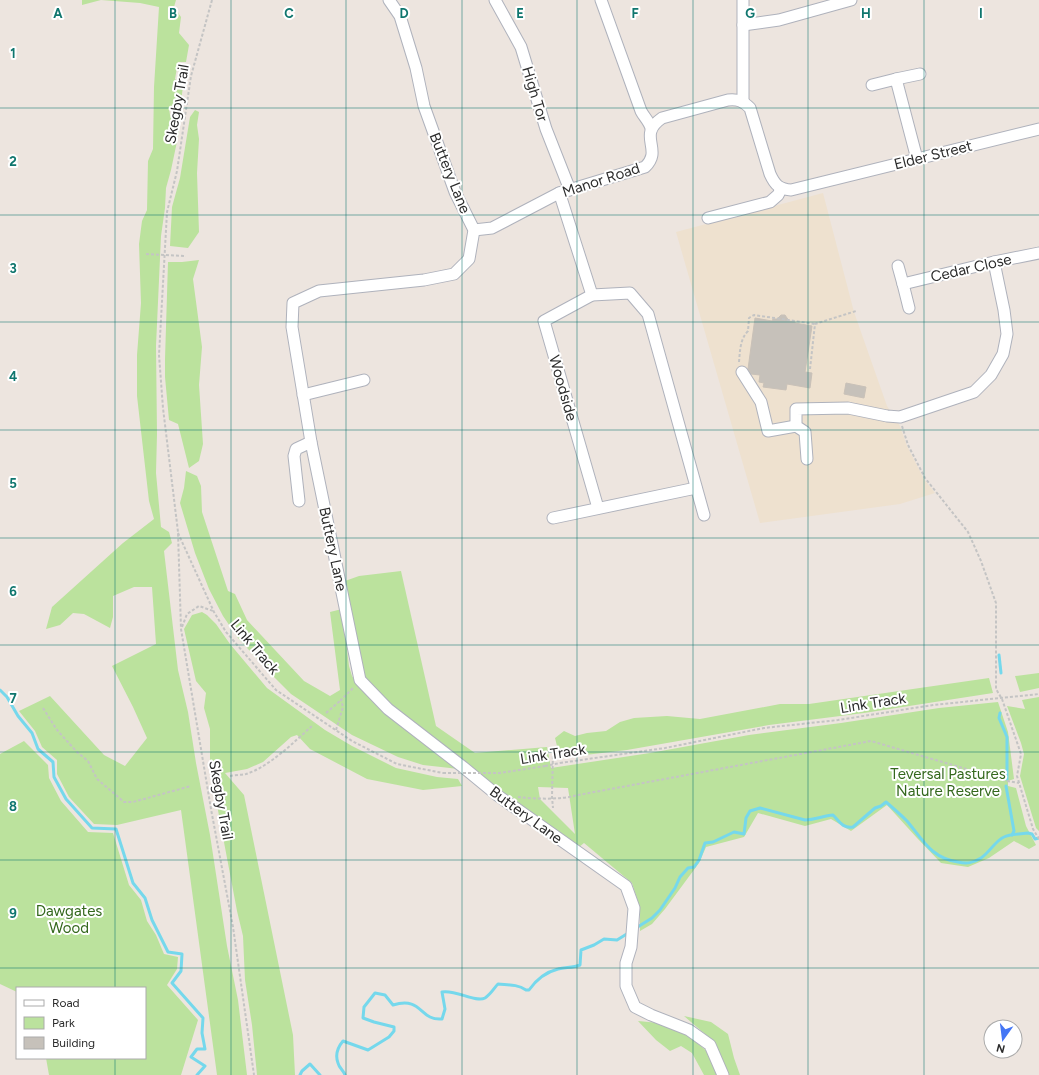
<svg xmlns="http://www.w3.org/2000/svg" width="1039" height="1075" viewBox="0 0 1039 1075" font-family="Figtree,sans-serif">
	<rect width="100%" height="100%" fill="#ede5df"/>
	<polygon fill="#eee1cf" points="823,193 854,312 887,406 900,426 907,446 924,479 935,493 900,504 760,523 676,232"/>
	<g fill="#bbe29d" fill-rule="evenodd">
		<polygon points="82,0 176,0 174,7 181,17 179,33 189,45 186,62 178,62 175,79 183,86 181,102 169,108 170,115 178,120 179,132 171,170 166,188 165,208 161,236 156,346 157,434 156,473 161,527 169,532 172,543 164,551 178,670 188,712 196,763 210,835 227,946 238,1000 247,1075 217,1075 181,810 117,825 94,824 69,797 57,774 57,760 42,747 35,731 19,711 50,696 104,755 125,766 147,738 133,707 112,666 156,644 152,587 134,587 113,596 113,617 110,628 84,614 73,613 60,625 46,629 52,607 123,543 154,519 149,501 137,396 137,355 141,303 139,244 142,221 147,210 148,161 153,149 154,87 159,7 140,3 101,0 82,5"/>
		<polygon points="195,110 199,112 197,125 199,139 197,173 199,232 188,248 170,246 172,207 180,178 190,117"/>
		<polygon points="199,260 193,279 202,347 199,385 203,444 199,461 189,468 178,424 169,420 165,377 165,359 168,262 182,262"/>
		<polygon points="186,471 197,476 201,486 202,512 228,591 235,594 247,620 304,681 330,696 340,690 330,612 342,609 349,666 352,676 359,687 459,769 423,765 398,757 352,735 291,694 271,674 238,638 223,616 209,589 195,553 180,503 184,488"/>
		<path d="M401 571 436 726 475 753 547 747 551 768 650 753 749 735 841 723 939 708 998 702 1008 732 1014 779 1008 781V786L1016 788 1026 826 1036 845 1029 849 1014 841 989 858 968 867 941 863 917 838 887 805 851 831 831 819 805 826 758 813 744 837 706 847 699 863 665 909 652 924 640 931V908L632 883 584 843 579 847 495 789 476 770 461 761 389 706 362 678 345 581 359 576ZM538 787 568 788 575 834 540 799Z"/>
		<polygon points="202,612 207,615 216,624 230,644 267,688 325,730 352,746 396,768 437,777 458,779 462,786 423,790 367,779 310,749 297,735 291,737 263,762 247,769 225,773 244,795 293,1035 295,1075 257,1075 252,1025 245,980 243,936 237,911 210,768 210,729 204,708 206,693 196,681 184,629 192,615"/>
		<polygon points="1039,673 1039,688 1020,692 1015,676"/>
		<polygon points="989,678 993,693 864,713 769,725 627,750 560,758 555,738 564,731 575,736 587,733 606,731 620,722 634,718 667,716 700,719 780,704 809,704"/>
		<polygon points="1039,697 1039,831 1036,828 1020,776 1024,754 1021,743 1007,706 1025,709 1022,700"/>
		<polygon points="24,741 48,765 49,778 61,801 88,832 113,833 129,885 141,900 147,921 156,935 164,954 178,957 177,969 167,985 198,1020 181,1075 49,1075 46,1058 145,1058 145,988 17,988 17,992 0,984 0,754"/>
		<polygon points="684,1016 711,1022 728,1034 734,1058 740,1075 729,1075 712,1040"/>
		<polygon points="638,1021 659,1023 686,1034 708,1052 717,1075 704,1075 692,1053 681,1046 670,1051 656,1040"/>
	</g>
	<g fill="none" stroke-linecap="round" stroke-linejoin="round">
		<g stroke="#75d8ec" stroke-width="3">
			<polyline points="999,655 1001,673"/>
			<polyline points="0,690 7,697 18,716 32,733 38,749 53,762 54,777 66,799 92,828 116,829 133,883 145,898 152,920 168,952 182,954 181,971 172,983 203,1018 202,1033 205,1049 197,1049 191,1057 205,1066 197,1075"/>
			<polyline points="1000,713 999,718 1007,737 1007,779"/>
			<polyline points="1006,786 1014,831 1012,835"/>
			<path d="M636 928 652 918 660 910 675 888 680 877 688 868 694 867 699 860 705 843 713 842 734 832 744 834 746 818 750 811 760 808 805 820C814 820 823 816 833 815 839 821 843 829 853 827L875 808 881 806 886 802C893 808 900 814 907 821 923 840 931 858 958 862 967 864 973 863 981 858 990 852 995 841 1004 837 1010 834 1021 834 1028 833L1032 834 1035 839 1039 838"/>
			<polyline points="300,1075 302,1071 310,1064 320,1075"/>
			<path d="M345 1075C344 1071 339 1068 338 1063 335 1055 338 1047 343 1041L368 1050 389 1037 394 1031V1027L374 1022 363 1018 364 1007 375 993 385 995 393 1005C423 996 419 1021 442 1019L445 1009 442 992C455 989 476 1003 485 998 491 994 494 988 498 984 508 985 517 984 526 990H529C536 980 546 972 558 969 565 967 573 968 580 965L581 950 594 945 604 939 617 940 630 932"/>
		</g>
	</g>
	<g fill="#c6c1ba" stroke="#c9c1b8">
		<polygon points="781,315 785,315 789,321 795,322 795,323 812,326 805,372 812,373 810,388 787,384 786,390 763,387 764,383 759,382 760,375 751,374 748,369 755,318 772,321 773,319 777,319"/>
		<polygon points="846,383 866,387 864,398 844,394"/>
	</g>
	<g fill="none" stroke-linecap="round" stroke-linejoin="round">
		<g stroke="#afb2bc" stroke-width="13">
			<g id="minor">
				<polyline points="389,0 400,16 416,68 424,106 455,192 474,230 469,259 454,274 424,280 319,291 293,303 292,327 311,442 360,680 388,709 463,767 497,795 626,886 634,908 631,947 626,963 626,986 635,1007 651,1015 689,1030 710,1045 723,1075"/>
				<polyline points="495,0 521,47 546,129 570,190"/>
				<path d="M601 0 641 111C644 117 649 121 651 128"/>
				<polyline points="743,25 779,20 851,0"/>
				<polyline points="896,79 920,74"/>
				<polyline points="872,85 896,79 917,159"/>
				<polyline points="743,101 743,0"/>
				<polyline points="559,193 561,198 592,295"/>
				<polyline points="708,218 770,202 778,195 781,189"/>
				<path d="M474 230 492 228 559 193 645 167C664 149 636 136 662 118L728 100C738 99 743 101 750 108L770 174C775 185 779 189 791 190L1039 129"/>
				<polyline points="898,266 903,284"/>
				<polyline points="909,308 903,284 994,262 1039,253"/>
				<polyline points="742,372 761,402 768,431 796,426"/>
				<polyline points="303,395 364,380"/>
				<polyline points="807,459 805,432 796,426 796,409 848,408 887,416 900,417 974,392 991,375 1003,354 1007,334 1004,310 994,262"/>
				<polyline points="299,501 294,456 296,449 311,442"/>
				<polyline points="598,508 544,321 592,295 630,293 648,314 704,515"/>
				<polyline points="553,518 696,488"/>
			</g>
		</g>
		<g stroke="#c4c4c4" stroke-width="2" stroke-dasharray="3 2" stroke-linecap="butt">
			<polyline points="212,0 191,76 177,171 167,212 159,355 163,408 178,532 181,629 211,809 233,927 254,1075"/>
			<path d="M739 362C740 351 740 339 748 331L749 318 754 315 815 324"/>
			<polyline points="810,369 815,324 856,311"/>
			<polyline points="902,426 908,445 925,478 968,532 981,561 996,603 996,689 1002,699 1021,754 1017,776 1033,829 1039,839"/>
			<polyline points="178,533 214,612 226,632 276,690 352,741 397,764 443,773"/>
			<polyline points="182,627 187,614 199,606 213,611"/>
			<polyline points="43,708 57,730 77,752 88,761 97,779 124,802 133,802 191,786"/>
			<polyline points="326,713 341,700"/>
			<polyline points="336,730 343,707 341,700 353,688"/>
			<polyline points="553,751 552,797 553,808"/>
			<polyline points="560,763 665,748 764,728 838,720 933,705 1039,694"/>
			<polyline points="488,773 500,773 545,766"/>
			<path d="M230 776C235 775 241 775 246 774 269 767 294 742 312 726"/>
			<path d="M518 797C536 799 561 800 578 795L871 741 1007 781 1019 783"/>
		</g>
		<use href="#minor" stroke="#fff" stroke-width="11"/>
		<g stroke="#c4c4c4" stroke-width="2" stroke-dasharray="3 2" stroke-linecap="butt">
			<polyline points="146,254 186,256"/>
			<polyline points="545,766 560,763"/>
			<polyline points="443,773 488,773"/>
		</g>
	</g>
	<path fill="none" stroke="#0f766e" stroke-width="1" stroke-opacity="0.55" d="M115 0V988M231 0V1075M346 0V1075M462 0V1075M577 0V1075M693 0V1075M808 0V1075M924 0V1075M0 108H1039M0 215H1039M0 322H1039M0 430H1039M0 538H1039M0 645H1039M0 752H1039M0 860H1039M0 968H1039M115 1058V1075"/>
	<g text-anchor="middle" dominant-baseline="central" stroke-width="4" stroke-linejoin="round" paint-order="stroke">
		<g font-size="15" fill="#2c2c2c" stroke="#fff">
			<text transform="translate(535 94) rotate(73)">High Tor</text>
			<text transform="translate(177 104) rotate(-80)">Skegby Trail</text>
			<text transform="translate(933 155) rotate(-14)">Elder Street</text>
			<text transform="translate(450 173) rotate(68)">Buttery Lane</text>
			<text transform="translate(601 180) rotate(-18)">Manor Road</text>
			<text transform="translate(971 268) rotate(-13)">Cedar Close</text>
			<text transform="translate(563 388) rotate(74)">Woodside</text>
			<text transform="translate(333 549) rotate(78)">Buttery Lane</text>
			<text transform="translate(255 647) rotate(50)">Link Track</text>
			<text transform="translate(873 703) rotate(-9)">Link Track</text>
			<text transform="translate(553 754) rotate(-9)">Link Track</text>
			<text transform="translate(221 800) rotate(80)">Skegby Trail</text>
			<text transform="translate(526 815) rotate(36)">Buttery Lane</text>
		</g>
		<g font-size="15" fill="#34681d" stroke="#fff">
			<text x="948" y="774">Teversal Pastures<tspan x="948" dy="17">Nature Reserve</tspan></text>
			<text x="69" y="911">Dawgates<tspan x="69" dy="17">Wood</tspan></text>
		</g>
	</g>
	<g font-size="13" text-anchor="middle" font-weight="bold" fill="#0f766e" stroke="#fff" stroke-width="4" stroke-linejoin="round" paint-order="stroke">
		<text x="58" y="18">A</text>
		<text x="173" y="18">B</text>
		<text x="289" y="18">C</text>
		<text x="404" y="18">D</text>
		<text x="520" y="18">E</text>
		<text x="635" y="18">F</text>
		<text x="750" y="18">G</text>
		<text x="866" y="18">H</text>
		<text x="981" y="18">I</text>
		<text x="13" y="58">1</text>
		<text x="13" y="166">2</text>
		<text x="13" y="273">3</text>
		<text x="13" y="381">4</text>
		<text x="13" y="488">5</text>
		<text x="13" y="596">6</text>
		<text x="13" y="703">7</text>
		<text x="13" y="811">8</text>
		<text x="13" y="918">9</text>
	</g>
	<rect x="16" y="987" width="130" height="72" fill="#ffffff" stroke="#ababab"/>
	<rect x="24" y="1000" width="20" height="6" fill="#ffffff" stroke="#ababab"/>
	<text x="52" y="1007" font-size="12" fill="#2c2c2c">Road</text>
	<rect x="24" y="1017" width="20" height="12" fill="#bbe29d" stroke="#ababab"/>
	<text x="52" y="1027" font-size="12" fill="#2c2c2c">Park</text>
	<rect x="24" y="1037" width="20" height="12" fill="#c6c1ba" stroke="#ababab"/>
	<text x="52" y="1047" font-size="12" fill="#2c2c2c">Building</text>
	<g transform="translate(1003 1039) rotate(194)"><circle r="19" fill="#ffffff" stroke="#ababab"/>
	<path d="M0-3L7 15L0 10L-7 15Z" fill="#4476f5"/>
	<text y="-6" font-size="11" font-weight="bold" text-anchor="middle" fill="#2c2c2c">N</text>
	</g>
</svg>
